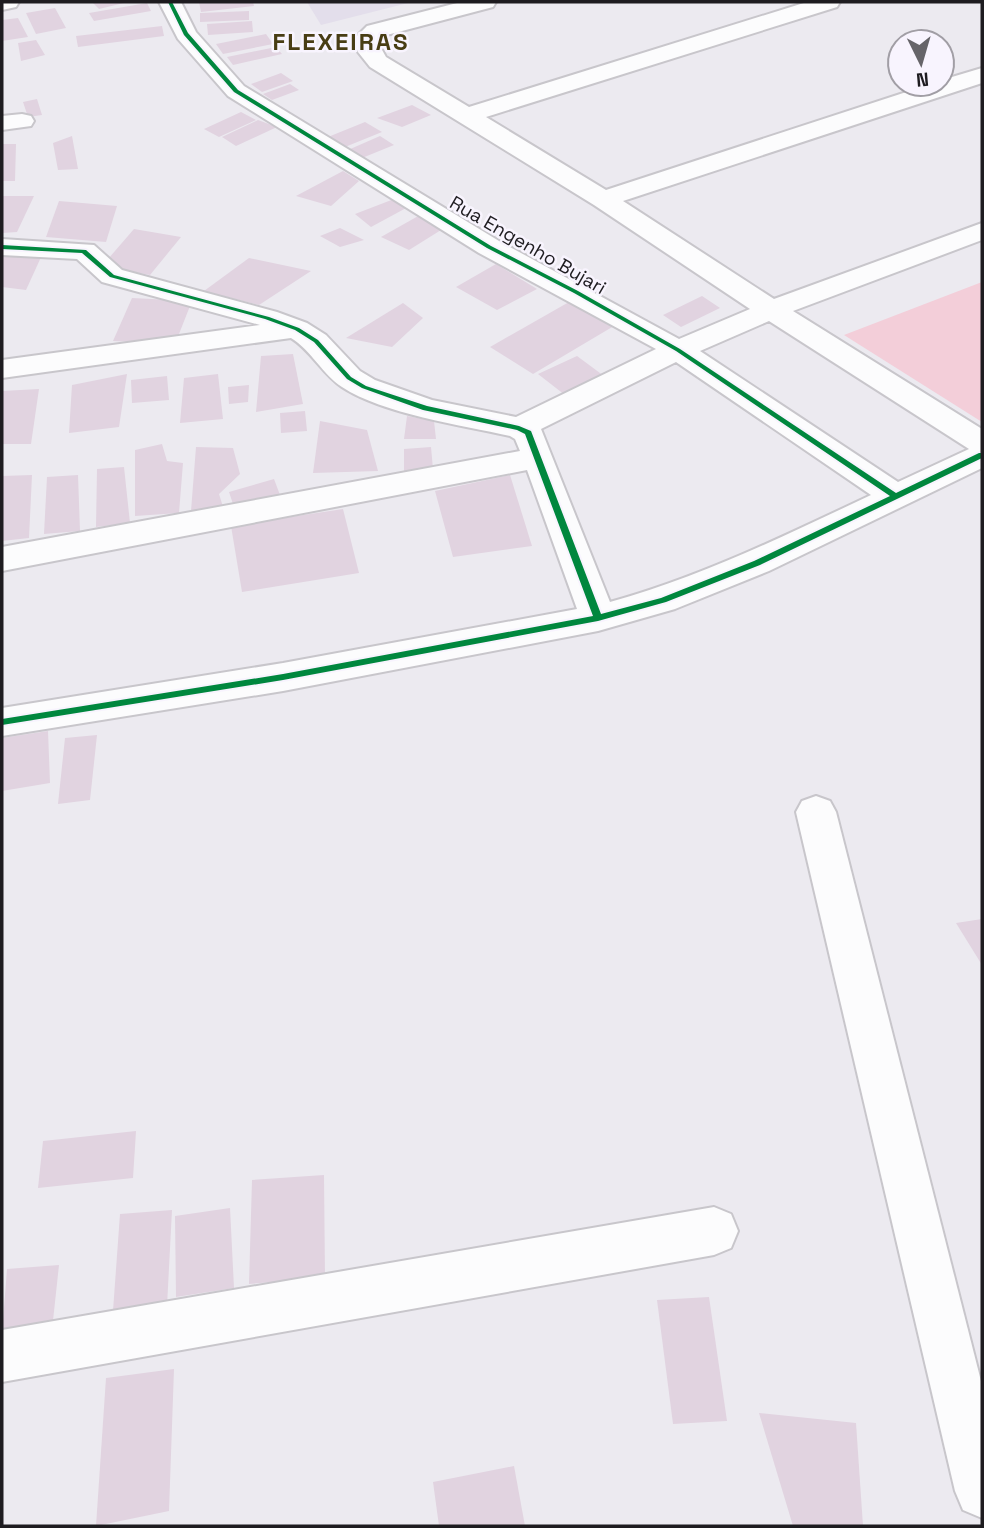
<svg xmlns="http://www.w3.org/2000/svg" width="984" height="1528" viewBox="0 0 984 1528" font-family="'Space Grotesk',sans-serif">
	<rect width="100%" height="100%" fill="#eceaf0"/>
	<polygon fill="#e3deeb" points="307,2 412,2 321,25"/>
	<polygon fill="#f3ced9" points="982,282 982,422 844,335"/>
	<g fill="#e1d3e0">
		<polygon points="92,2 124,2 124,3 99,9"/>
		<polygon points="199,2 253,2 254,6 201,12"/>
		<polygon points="147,3 151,11 94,21 89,13"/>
		<polygon points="55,8 66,28 36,34 26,13"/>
		<polygon points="249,11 249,20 200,22 200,13"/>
		<polygon points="18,18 28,37 2,41 2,20"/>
		<polygon points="252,21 253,32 208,35 207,24"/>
		<polygon points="162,26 164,36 78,47 76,36"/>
		<polygon points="266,34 273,44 223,54 216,44"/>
		<polygon points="36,40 45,55 21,61 18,43"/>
		<polygon points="276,47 282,54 233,65 227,57"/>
		<polygon points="281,73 293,81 262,92 251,84"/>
		<polygon points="290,84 299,90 272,100 263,94"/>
		<polygon points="37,99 42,115 28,117 23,102"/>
		<polygon points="412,105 431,115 402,127 377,118"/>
		<polygon points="241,112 256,120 219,137 204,129"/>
		<polygon points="258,120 277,127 236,146 222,137"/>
		<polygon points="365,122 382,132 345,147 328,137"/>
		<polygon points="72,136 78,169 58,170 53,143"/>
		<polygon points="380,136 394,145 362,158 348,150"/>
		<polygon points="2,144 16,144 15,181 2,181"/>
		<polygon points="343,171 359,181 331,206 296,196"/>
		<polygon points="2,196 34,196 17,232 2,233"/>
		<polygon points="394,199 408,207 371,227 355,214"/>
		<polygon points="59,201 117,206 106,242 46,237"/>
		<polygon points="420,215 441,230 409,250 381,237"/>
		<polygon points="340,228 364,240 340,247 320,236"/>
		<polygon points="134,229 181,237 150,275 102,266"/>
		<polygon points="2,252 42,255 26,290 2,287"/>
		<polygon points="249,258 311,271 259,305 204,291"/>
		<polygon points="496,264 537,289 497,310 456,287"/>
		<polygon points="702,296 720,308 681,327 663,315"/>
		<polygon points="132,298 192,301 175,344 113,341"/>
		<polygon points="576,298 619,323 533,374 490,347"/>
		<polygon points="403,303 423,318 392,347 346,338"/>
		<polygon points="293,354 303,404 256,412 261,356"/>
		<polygon points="577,356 604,376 565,395 538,374"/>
		<polygon points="127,374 119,427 69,433 72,385"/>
		<polygon points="218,374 223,419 180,423 184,378"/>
		<polygon points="167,376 169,400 132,403 131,380"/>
		<polygon points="249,385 248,402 229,404 228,387"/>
		<polygon points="39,389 31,444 2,444 2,391"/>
		<polygon points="305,411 307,431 281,433 280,413"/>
		<polygon points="407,416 434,421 436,439 404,439"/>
		<polygon points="320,421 367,430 378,471 313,473"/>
		<polygon points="162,444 167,461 183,463 179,513 135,516 135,450"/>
		<polygon points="196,447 233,448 240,474 219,494 224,510 191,511"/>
		<polygon points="431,447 433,469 404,471 404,449"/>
		<polygon points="124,467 130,523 96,527 97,469"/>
		<polygon points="32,475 29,538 2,541 2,476"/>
		<polygon points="78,475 80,531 44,534 47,477"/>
		<polygon points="510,475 532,546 453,557 435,491"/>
		<polygon points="274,479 280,495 233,504 229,492"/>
		<polygon points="343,509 359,573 242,592 231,526"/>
		<polygon points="48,731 50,783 2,791 2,738"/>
		<polygon points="97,735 90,800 58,804 65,738"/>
		<polygon points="982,919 982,965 956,923"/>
		<polygon points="136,1131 133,1178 38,1188 43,1141"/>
		<polygon points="324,1175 325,1278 249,1284 252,1180"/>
		<polygon points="230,1208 234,1288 176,1297 175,1216"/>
		<polygon points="172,1210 167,1306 113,1311 120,1214"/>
		<polygon points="59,1265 52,1330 2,1334 7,1269"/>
		<polygon points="709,1297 727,1421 673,1424 657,1300"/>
		<polygon points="174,1369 169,1511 96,1526 106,1378"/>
		<polygon points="759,1413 856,1423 863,1526 793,1526"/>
		<polygon points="514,1466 525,1526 439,1526 433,1482"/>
	</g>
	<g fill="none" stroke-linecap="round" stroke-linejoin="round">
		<g stroke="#c8c6cb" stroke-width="4">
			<g id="minor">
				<polygon points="2,2 19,2 16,7 2,10"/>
				<path d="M159 2H181L196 32 244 86 499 241 679 339 750 309 594 205 370 67 358 52 354 39 367 26 461 2H496L493 7 383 36 377 41 386 57 469 107 807 2H840L837 7 486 117 606 190 931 84H942V80L982 68V83L623 201 774 299 982 223V240L793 311 982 429V468L769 571 675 609 598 631 283 691 2 736V708L283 663 577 609 527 470 2 571V547L520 451 515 439 510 436C461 425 383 414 342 387 322 374 312 351 291 338L2 378V360L260 325 102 282 77 259 2 255V239L94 245 122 270 277 312 307 323 326 335 360 371 375 380 432 400 516 417 656 349 479 253 228 96 178 39ZM769 321 969 449 898 482 700 351ZM676 362 871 495C786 535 701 577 610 602L541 429Z"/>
				<polygon points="22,114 31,116 34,121 31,126 2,130 2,116"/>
				<polygon points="816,796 830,801 836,812 982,1385 982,1518 963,1510 955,1491 796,812 802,801"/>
				<polygon points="714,1207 731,1214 738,1231 731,1248 714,1255 2,1382 2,1330"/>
			</g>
		</g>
		<use href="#minor" fill="#fcfcfd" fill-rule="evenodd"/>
		<g stroke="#f8f4fe" stroke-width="4">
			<polygon id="cycleway" points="168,2 172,2 188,33 238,90 491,246 578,291 680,349 896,493 979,453 982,453 982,458 760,565 666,602 598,621 283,680 2,725 2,719 283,674 593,616 525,434 517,430 423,410 362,388 347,379 314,342 295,330 265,319 110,277 82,253 2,249 2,245 86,250 114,275 269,317 299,328 318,340 351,377 366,386 427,406 519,426 531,431 601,614 661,598 754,561 890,496 676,351 574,293 487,248 234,92 184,35"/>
		</g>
		<use href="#cycleway" fill="#00873e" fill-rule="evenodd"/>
	</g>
	<g text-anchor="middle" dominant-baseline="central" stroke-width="5" stroke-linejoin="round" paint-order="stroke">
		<g font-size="19" fill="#1e1c20" stroke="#f8f4fe">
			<text transform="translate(528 245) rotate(30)">Rua Engenho Bujari</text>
		</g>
		<g font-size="24" font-weight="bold" letter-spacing="2" fill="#483d14" stroke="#f8f4fe">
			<text x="341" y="41">FLEXEIRAS</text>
		</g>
	</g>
	<rect width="984" height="1528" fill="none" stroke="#1e1c20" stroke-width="7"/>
	<g transform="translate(921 63) rotate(175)"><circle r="33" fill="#f8f4fe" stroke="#a19ea5" stroke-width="2"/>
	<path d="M0-5L12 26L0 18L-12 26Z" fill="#666469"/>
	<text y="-10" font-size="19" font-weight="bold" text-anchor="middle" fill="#1e1c20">N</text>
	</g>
</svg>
